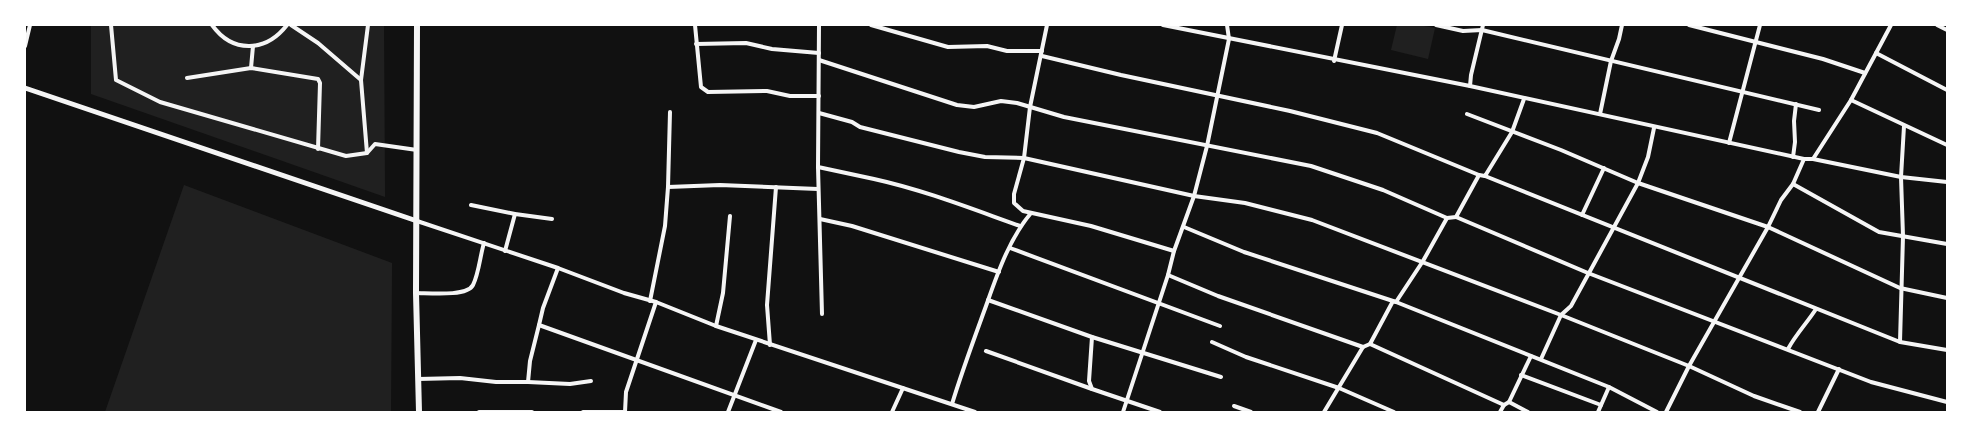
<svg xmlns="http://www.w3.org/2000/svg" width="1972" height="437" viewBox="0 0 1972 437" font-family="'DejaVu Sans',sans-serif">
	<rect width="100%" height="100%" fill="#111"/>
	<g fill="#202020">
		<polygon points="91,25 384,25 385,197 91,94"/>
		<polygon points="1397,25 1419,25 1435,28 1428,59 1391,50"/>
		<polygon points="184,185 392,263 391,412 105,412"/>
	</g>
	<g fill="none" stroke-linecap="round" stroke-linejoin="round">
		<g stroke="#f5f5f5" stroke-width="4">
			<polyline points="111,25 116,80 160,102 346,156 367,153 375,144 417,150"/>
			<path d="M212 25C233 54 266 52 287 25"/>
			<polyline points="291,25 318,43 361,80"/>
			<polyline points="695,25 701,87 708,92 767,91 790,96 819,96"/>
			<polyline points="819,25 818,167 822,314"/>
			<polyline points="871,25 948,47 987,46 1007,51 1042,51"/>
			<polyline points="1047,25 1030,107 1024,158 1014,194 1014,203 1023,211 1091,226 1174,251"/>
			<polyline points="1163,25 1470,86 1804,159 1813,159 1901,177 1947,182"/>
			<polyline points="1436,25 1463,31 1482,30 1819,110"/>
			<polyline points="1689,25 1823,59 1865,73"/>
			<polyline points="1937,25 1947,30"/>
			<polyline points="696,44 746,43 772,49 819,53"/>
			<polyline points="25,46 30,25"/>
			<polyline points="1876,53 1947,90"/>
			<polyline points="1042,56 1121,75 1290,111 1377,133 1479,175"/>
			<polyline points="819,60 957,105 974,107 1001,101 1017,103 1064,117 1311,166 1383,190 1447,218"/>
			<polyline points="1334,61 1342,25"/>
			<polyline points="251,68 253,46"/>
			<polyline points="187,78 251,68 318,79 320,83 318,149"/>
			<polyline points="1470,86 1471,75 1483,25"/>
			<polyline points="1851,100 1947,145"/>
			<polyline points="819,113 852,122 860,127 959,152 985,157 1024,158 1194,196 1245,203 1312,220 1561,315 1689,366 1754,396 1800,412"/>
			<polyline points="1467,114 1561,150 1638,183 1768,227 1900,288 1947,298"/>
			<polyline points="1600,114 1611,61 1619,39 1622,25"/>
			<polyline points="1729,143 1760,25"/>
			<polyline points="367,153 361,80 368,25"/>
			<polyline points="1793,157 1795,142 1794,121 1796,104"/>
			<polyline points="1813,159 1851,100 1891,25"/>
			<path d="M818 167C836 171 855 175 874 179 924 190 972 209 1020 226"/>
			<polyline points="1485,176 1900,342 1947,350"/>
			<polyline points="1793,184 1879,232 1947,244"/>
			<polyline points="668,187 720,185 818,189"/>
			<polyline points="471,205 515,214 552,219"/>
			<polyline points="1582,215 1604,168"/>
			<polyline points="1456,217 1588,273 1871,382 1947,402"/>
			<polyline points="820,219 852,226 999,272"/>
			<polyline points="417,221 558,268 624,293 656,302 716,326 975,412"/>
			<polyline points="1184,227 1244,252 1393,301"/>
			<polyline points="1010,248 1220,326"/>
			<polyline points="505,251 515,214"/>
			<polyline points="558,268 543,308 539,325 781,412"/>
			<polyline points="1168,275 1218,296 1363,347"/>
			<path d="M416 293C428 293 467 297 473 285 479 273 480 256 484 243"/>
			<polyline points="988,300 1092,337 1221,377"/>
			<polyline points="650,301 665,226 668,187 670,112"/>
			<polyline points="1396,302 1609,387 1657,412"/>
			<polyline points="716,326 723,293 730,216"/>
			<polyline points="1092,337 1089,381 1092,389 1160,412"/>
			<polyline points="1212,342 1246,357 1339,388 1394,412"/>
			<polyline points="1900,342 1903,236 1901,177 1904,126"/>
			<polyline points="1370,344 1504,405"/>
			<polyline points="770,345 767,305 776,187"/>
			<path d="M1788 349C1796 334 1807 323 1816 309"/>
			<polyline points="986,351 1092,389"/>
			<polyline points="1541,359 1561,315 1571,306 1638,183 1648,157 1654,128"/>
			<polyline points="1521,375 1601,405"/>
			<polyline points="418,379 460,378 496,382 528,382 530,361 539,325"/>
			<polyline points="528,382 570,384 591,381"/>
			<polyline points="1509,402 1528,412"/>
			<path d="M952 404C962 371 974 339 986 306 997 275 1009 239 1031 213"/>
			<polyline points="1234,406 1251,412"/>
			<polyline points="479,412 532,412"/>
			<polyline points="583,412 624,412"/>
			<polyline points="625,412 626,392 656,302"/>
			<polyline points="728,412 756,340"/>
			<polyline points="892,412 903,388"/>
			<polyline points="1123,412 1168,275 1174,251 1194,196 1207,146 1229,39 1227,25"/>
			<polyline points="1324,412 1363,347 1370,344 1393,301 1396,302 1423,261 1447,218 1456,217 1479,175 1485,176 1512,132 1524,99"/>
			<polyline points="1500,412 1504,405 1509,402 1531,356"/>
			<polyline points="1598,412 1609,387"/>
			<polyline points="1666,412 1689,366 1768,227 1781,200 1793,184 1804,159"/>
			<polyline points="1818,412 1839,369"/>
		</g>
		<polyline stroke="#f5f5f5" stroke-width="5" points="25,88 417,221"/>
		<polyline stroke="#f5f5f5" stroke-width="6" points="417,25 416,293 419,412"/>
	</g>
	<rect width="1972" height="437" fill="none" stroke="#ffffff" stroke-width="52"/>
</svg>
